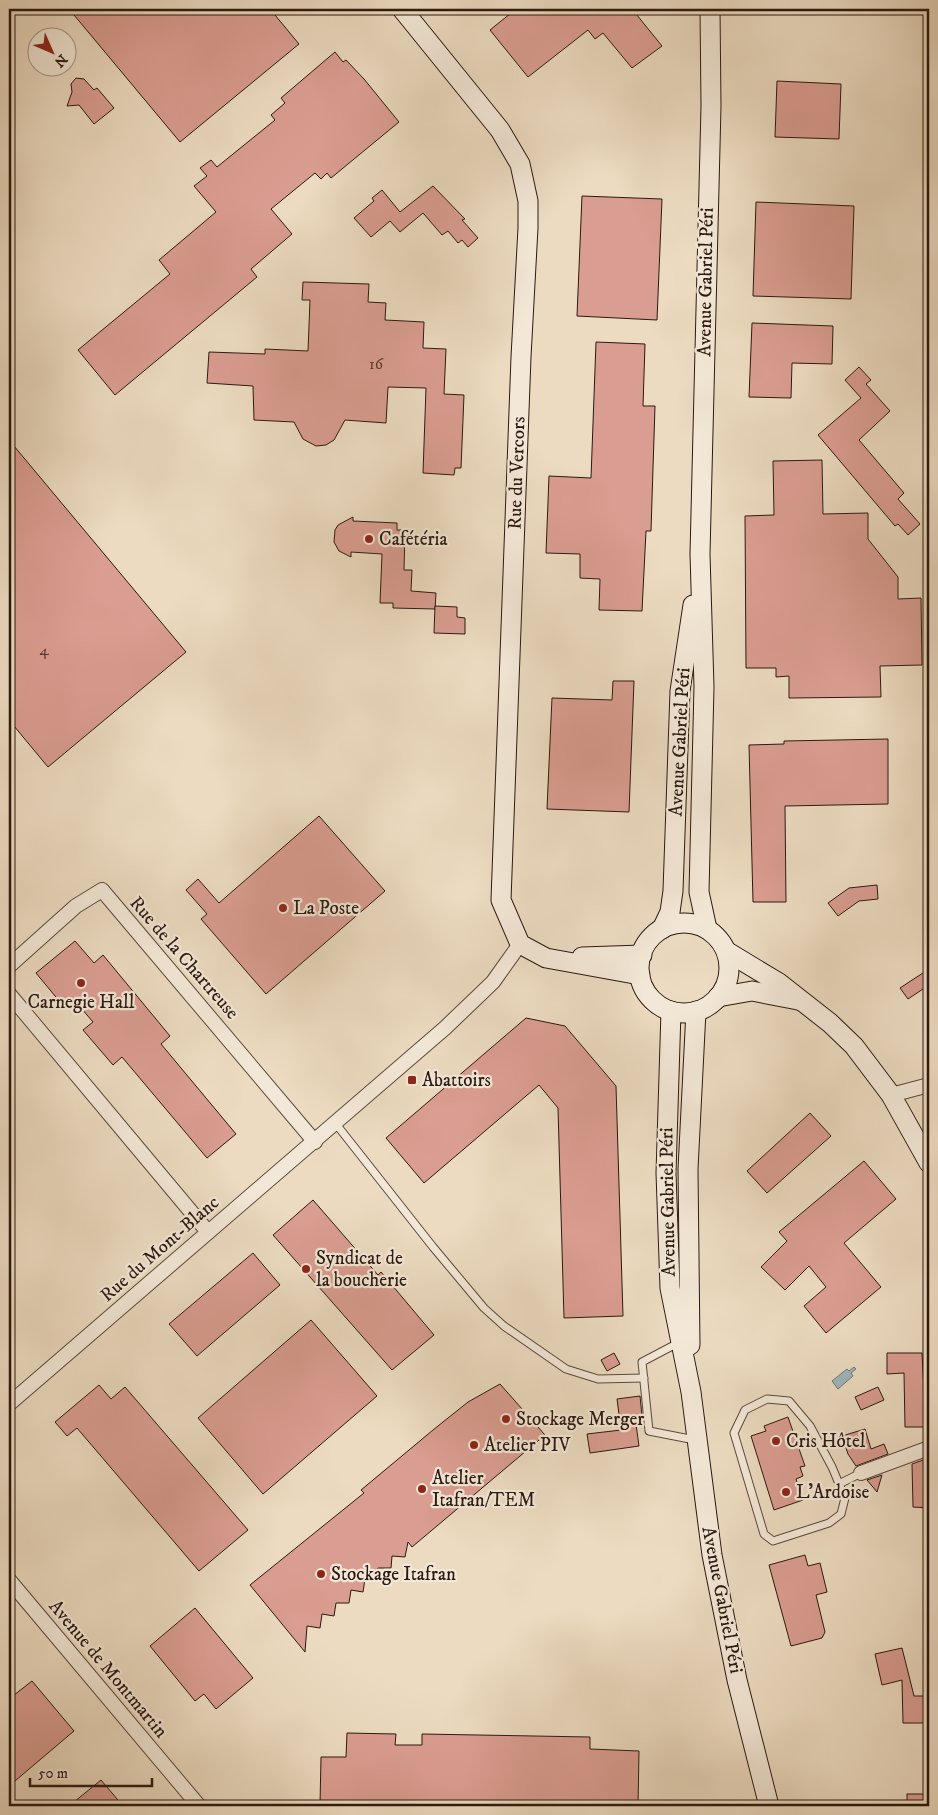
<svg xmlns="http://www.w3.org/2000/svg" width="938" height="1815" viewBox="0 0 938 1815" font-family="'IM FELL DW Pica',serif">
	<rect width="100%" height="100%" fill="#ecdbc1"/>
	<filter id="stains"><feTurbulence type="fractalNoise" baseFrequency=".004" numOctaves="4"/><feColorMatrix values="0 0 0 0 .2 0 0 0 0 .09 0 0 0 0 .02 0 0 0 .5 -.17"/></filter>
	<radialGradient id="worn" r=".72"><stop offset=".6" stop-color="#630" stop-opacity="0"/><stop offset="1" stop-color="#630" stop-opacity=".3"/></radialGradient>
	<polygon fill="#9cb9bc" stroke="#6f7978" points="854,1367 856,1369 851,1373 853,1376 838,1389 832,1381 847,1369 849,1371"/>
	<g fill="#da9d91" stroke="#2b1811">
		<polygon points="69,9 270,9 299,44 180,142"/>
		<polygon points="516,9 632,9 662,46 632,68 603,33 595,39 588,30 528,77 490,30"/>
		<polygon points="335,52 343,62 346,60 364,79 399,122 331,178 327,173 321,179 315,173 271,209 292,234 251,269 257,277 115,395 78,350 170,274 159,260 216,212 194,186 207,176 200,168 211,160 217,167 275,120 271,115 285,103 281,98"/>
		<polygon points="76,78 84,79 94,90 97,88 114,108 94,124 79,105 67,106 72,92 71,84"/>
		<polygon points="777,81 841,84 839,139 775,137"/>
		<polygon points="433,186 465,219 462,220 478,238 468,247 462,240 458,243 448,231 442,235 423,213 400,232 390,221 371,237 354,218 374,201 372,198 382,190 400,212"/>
		<polygon points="582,196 662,199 657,320 577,316"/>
		<polygon points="756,202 854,206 851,299 753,296"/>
		<polygon points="303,282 369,284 368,302 386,303 385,320 424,322 423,348 446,349 444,394 464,395 461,468 455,468 454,475 423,473 426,388 388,387 386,423 345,420 334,440 326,445 316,446 303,439 294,422 254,420 253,386 207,383 209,352 265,354 265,349 308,351 310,300 302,300"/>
		<polygon points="752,323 833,326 832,364 792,363 791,398 749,397"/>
		<polygon points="596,342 645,344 643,406 655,406 651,531 646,531 642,611 599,610 600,579 580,578 580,554 546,553 549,476 591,478"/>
		<polygon points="859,367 871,380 866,384 890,411 859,440 904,493 898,499 920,524 908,535 898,524 895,526 818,435 861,398 845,380"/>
		<polygon points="9,440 186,652 48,767 9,720"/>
		<polygon points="822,460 823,514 868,513 868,539 898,577 898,599 921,598 922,665 880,666 881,697 789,698 789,676 776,677 776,668 746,668 745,516 774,515 773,461"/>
		<polygon points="353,517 353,521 397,523 397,530 405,530 404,570 412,570 411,591 436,593 435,609 393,608 393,603 380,603 382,554 351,552 351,557 339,551 334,542 335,530 338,525"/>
		<polygon points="435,606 457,607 457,617 465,618 465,634 434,633"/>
		<polygon points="613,681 634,681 629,812 547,809 552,698 612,700"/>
		<polygon points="888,739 888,804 785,806 786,902 753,902 749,745 784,744 784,741"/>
		<polygon points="319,816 385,891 266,994 201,919 207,914 186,890 198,879 219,903"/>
		<polygon points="877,885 878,899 859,901 838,916 828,903 849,888"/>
		<polygon points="75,941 94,963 103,955 170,1036 161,1044 236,1134 207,1158 122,1057 113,1065 83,1030 93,1022 75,1001 65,1008 36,973"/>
		<polygon points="929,969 929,985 908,999 900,988"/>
		<polygon points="526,1018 565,1026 616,1086 623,1316 564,1318 558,1108 539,1085 424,1183 386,1138"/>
		<polygon points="810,1113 831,1136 767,1193 747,1171"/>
		<polygon points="864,1161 896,1199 844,1243 881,1287 826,1333 804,1306 826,1287 809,1266 785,1290 761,1267 787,1241 779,1232"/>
		<polygon points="313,1200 378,1275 381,1272 434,1335 392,1370 273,1235"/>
		<polygon points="253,1253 280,1285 197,1356 169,1324"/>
		<polygon points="311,1320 377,1396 263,1494 198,1418"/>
		<polygon points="614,1353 620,1364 607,1371 601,1360"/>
		<polygon points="887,1353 922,1353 926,1427 905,1427 904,1373 887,1374"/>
		<polygon points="500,1384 545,1435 412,1547 408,1542 405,1557 392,1556 391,1568 378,1568 377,1580 365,1579 363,1592 351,1590 349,1603 336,1603 334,1616 322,1614 320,1628 307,1626 305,1652 250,1585 364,1493 361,1490 433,1430 468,1402"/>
		<polygon points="99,1385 111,1399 125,1387 248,1530 199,1571 77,1428 67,1436 55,1422"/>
		<polygon points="878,1387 884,1400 861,1410 855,1397"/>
		<polygon points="640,1396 642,1416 635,1417 639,1446 590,1453 587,1434 621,1430 617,1399"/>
		<polygon points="788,1417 805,1466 800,1467 803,1476 796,1479 803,1500 774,1510 751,1436 766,1431 764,1426"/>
		<polygon points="865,1429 871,1449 884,1444 888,1454 856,1466 848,1454 842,1436"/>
		<polygon points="929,1458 929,1508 913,1507 912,1464"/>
		<polygon points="882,1475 877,1492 867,1480"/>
		<polygon points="805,1555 808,1566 820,1563 827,1592 816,1595 825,1632 822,1638 791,1646 769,1565"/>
		<polygon points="195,1608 253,1678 216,1709 204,1694 195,1701 150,1646"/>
		<polygon points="902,1648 914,1696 924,1696 925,1723 903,1723 902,1680 882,1685 875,1654"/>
		<polygon points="32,1681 74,1731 9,1786 9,1699"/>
		<polygon points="347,1733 396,1734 395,1745 422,1745 422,1734 590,1737 590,1749 639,1751 638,1806 320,1805 321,1757 346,1757"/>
		<polygon points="101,1780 123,1806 69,1806"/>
		<rect x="907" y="1794" width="22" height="12"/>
	</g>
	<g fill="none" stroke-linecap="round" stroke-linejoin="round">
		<g stroke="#5b493d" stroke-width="9">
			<g id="lane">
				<polyline points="336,1124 433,1247 484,1308 504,1326 566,1369 598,1379 644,1378"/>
				<polyline points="680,1342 642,1362 649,1431 695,1440"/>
				<polygon points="767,1399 789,1401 810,1426 832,1467 845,1498 841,1514 829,1523 773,1541 764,1534 734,1433 745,1410"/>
				<polyline points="839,1484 861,1473"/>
			</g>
		</g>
		<g stroke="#5b493d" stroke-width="16">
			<g id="street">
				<polyline points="9,966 76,906 102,890 315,1142"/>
				<polyline points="9,994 208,1232"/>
				<polyline points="891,1095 929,1085"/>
				<polyline points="9,1404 445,1028 493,982 520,944"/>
				<polyline points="861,1473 929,1448"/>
				<polyline points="9,1580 199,1806"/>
			</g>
		</g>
		<g stroke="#2b1811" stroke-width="21">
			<g id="secondary">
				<polyline points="402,9 500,130 520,164 528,201 528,228 521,357 501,900 520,944 546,958 640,975"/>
				<circle cx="684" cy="968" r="45"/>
				<polyline points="662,929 670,912 673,891 680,691 693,605"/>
				<polyline points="707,929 699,892 704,687 700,554 711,106 710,9"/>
				<polyline points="726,951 779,983 830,1023 854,1046 891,1095 929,1163"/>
				<polyline points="582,957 642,955"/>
				<polyline points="718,997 752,991 798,1000"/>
				<polyline points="671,1011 666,1173 670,1288 691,1392 712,1555 737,1680 769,1806"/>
				<polyline points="690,1345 688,1169 696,1011"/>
			</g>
		</g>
		<use href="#lane" stroke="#f3e8d7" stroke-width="7"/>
		<use href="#street" stroke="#f3e8d7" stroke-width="14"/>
		<use href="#secondary" stroke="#f3e8d7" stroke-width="19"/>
	</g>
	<g fill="#8f2418" stroke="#f3e8d7" stroke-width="2">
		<circle cx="369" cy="539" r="5"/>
		<circle cx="283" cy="908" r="5"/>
		<circle cx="81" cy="983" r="5"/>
		<rect x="407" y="1075" width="10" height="10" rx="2.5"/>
		<circle cx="306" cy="1269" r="5"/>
		<circle cx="506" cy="1419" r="5"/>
		<circle cx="776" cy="1441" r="5"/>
		<circle cx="474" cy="1445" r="5"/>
		<circle cx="422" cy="1489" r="5"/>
		<circle cx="786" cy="1492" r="5"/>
		<circle cx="321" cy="1574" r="5"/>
	</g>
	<g text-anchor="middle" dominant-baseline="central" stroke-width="4.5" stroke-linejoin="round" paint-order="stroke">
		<g font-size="16" fill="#573931">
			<text x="376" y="364">16</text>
			<text x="44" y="650">4</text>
		</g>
		<g font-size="19" fill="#2b1811" stroke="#f3e8d7">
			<text transform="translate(706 282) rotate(-89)">Avenue Gabriel Péri</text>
			<text transform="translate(517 473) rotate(-88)">Rue du Vercors</text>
			<text transform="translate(680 742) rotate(-87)">Avenue Gabriel Péri</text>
			<text transform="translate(184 958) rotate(49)">Rue de la Chartreuse</text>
			<text transform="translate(668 1202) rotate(-91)">Avenue Gabriel Péri</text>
			<text transform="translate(160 1249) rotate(-41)">Rue du Mont-Blanc</text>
			<text transform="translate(722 1600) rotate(79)">Avenue Gabriel Péri</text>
			<text transform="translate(108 1669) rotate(50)">Avenue de Montmartin</text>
		</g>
		<g font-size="19" fill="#2b1811" stroke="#f3e8d7" text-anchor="start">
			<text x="379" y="539">Cafétéria</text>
			<text x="293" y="908">La Poste</text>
			<text x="81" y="1002" text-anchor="middle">Carnegie Hall</text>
			<text x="422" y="1080">Abattoirs</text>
			<text x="316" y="1258">Syndicat de<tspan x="316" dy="22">la boucherie</tspan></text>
			<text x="516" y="1419">Stockage Merger</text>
			<text x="786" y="1441">Cris Hôtel</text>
			<text x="484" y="1445">Atelier PIV</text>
			<text x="432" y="1478">Atelier<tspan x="432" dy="22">Itafran/TEM</tspan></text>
			<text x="796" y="1492">L'Ardoise</text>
			<text x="331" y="1574">Stockage Itafran</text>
		</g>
	</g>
	<rect width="938" height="1815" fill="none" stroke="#ecdbc1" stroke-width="30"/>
	<rect x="10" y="10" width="918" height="1795" fill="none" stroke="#2b1811" stroke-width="2.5"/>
	<rect x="15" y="15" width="908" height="1785" fill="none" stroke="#2b1811"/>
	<g transform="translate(52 52) rotate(135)"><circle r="24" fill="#f3e8d7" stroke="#a39588"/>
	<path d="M0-4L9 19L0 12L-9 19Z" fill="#8f2418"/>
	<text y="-8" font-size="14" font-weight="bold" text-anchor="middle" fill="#2b1811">N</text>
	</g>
	<path d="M30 1778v8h122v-8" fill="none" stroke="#2b1811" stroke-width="2.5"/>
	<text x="38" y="1778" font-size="15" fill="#2b1811" stroke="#f3e8d7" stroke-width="4" paint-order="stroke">50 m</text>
	<rect width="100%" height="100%" filter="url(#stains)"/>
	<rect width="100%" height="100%" fill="url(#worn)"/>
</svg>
